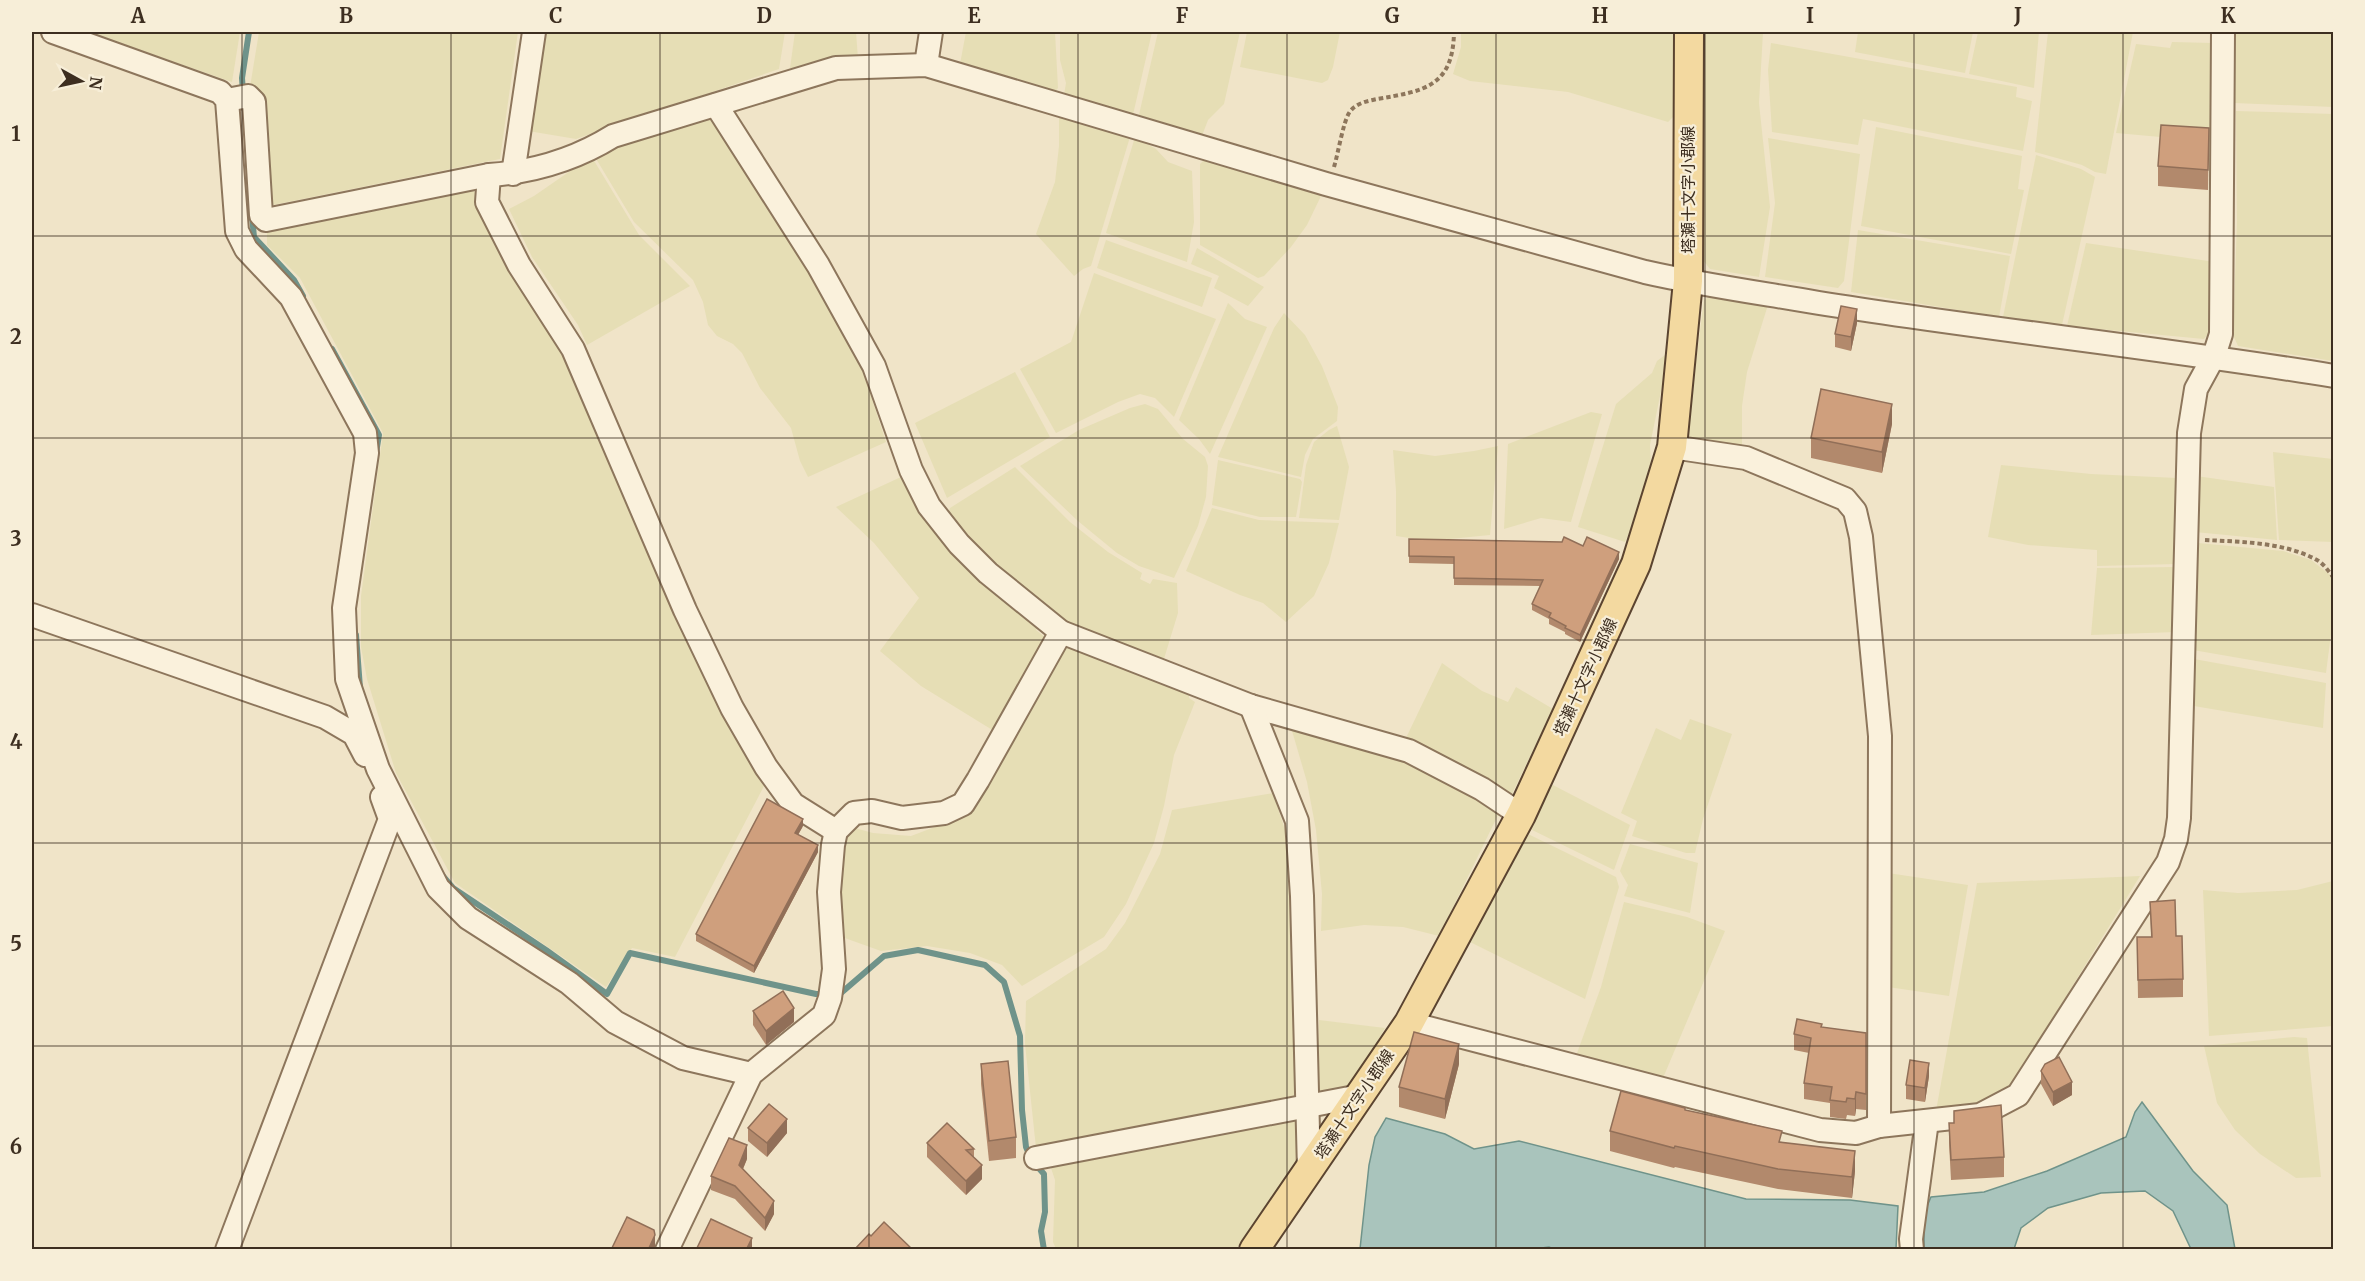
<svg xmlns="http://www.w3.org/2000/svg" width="2365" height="1281" viewBox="0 0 2365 1281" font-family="Merriweather,'Noto Sans JP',serif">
	<rect width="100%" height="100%" fill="#f0e4c8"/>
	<g fill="#e6deb5">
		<polygon points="88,32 240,32 232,82"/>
		<polygon points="259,32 518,32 500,159 268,206 250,87"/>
		<polygon points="544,32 785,32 779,69 576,139 528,131"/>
		<polygon points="795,32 856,32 858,59 798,71 790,68"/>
		<polygon points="966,32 1055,32 1058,88 1053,94 960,64"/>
		<polygon points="1060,32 1152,32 1132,119 1064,95 1066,83 1060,60"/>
		<polygon points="1158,32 1240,32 1224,104 1208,120 1200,141 1138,119"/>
		<polygon points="1247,32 1340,32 1333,67 1328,80 1322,83 1240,67"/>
		<polygon points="1461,32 1674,32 1674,116 1668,122 1568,92 1470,81 1453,74 1461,47"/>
		<polygon points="1701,32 1763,32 1759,103 1770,207 1759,277 1710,269 1703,260"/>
		<polygon points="1858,32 1973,32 1965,73 1855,52"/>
		<polygon points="1978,32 2039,32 2034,88 1969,74"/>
		<polygon points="2048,32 2133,32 2106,174 2095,172 2082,165 2035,152"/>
		<polygon points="2232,32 2333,32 2333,107 2234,103"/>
		<polygon points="2172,42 2213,43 2216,142 2116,133 2136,44 2170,48"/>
		<polygon points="1771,43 2017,87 2016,97 2032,101 2023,151 1863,119 1858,145 1772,132 1768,70"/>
		<polygon points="2236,111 2333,114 2333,361 2238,346 2233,335 2237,222"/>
		<polygon points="709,114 841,321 857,353 886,442 808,477 800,461 791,428 760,388 742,353 733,344 717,336 708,325 703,302 693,280 634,222 595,157 617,146"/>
		<polygon points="1059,114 1130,137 1091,266 1083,269 1074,276 1036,234 1055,182 1059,146"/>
		<polygon points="1876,127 2022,156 2018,189 2024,190 2011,254 1861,226"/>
		<polygon points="1135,137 1156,149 1168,162 1192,171 1194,222 1187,262 1106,233"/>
		<polygon points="1768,138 1860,154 1844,281 1838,288 1765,277 1775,203"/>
		<polygon points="2036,155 2081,169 2095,177 2062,325 2003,317"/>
		<polygon points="589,158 593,159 639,235 690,286 587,345 578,325 532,257 509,209 534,196"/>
		<polygon points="1206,158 1318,193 1321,196 1307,225 1291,247 1264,276 1258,278 1200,245 1200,164"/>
		<polygon points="473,187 483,219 559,347 572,373 684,631 731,733 765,784 675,957 632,948 606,987 455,883 396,773 367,679 361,647 361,596 383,433 300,278 267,245 267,230"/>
		<polygon points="1858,230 2010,256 1999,317 1851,292"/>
		<polygon points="1106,240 1212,278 1202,307 1097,268"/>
		<polygon points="2086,243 2215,262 2213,328 2204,339 2067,326"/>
		<polygon points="1197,248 1264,287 1248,306 1214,288 1219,276 1191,264"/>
		<polygon points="1094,273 1216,319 1174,417 1155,398 1140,394 1118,402 1056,433 1020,369 1071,342"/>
		<polygon points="1710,296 1766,303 1767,308 1747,372 1742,406 1742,446 1690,437 1687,432 1704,300"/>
		<polygon points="1228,303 1245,319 1267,327 1210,454 1199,439 1179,420"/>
		<polygon points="1284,313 1305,335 1322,366 1338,407 1337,421 1313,439 1305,455 1301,477 1218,457 1274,328"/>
		<polygon points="1669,352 1650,445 1651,466 1635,520 1625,542 1578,527 1616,404 1652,373 1657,361"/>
		<polygon points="1015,372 1050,437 947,498 915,423"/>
		<polygon points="1145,404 1158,409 1183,439 1205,457 1208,466 1206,497 1198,526 1174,578 1139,566 1117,553 1078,521 1020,466 1079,430 1130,408"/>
		<polygon points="1591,412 1602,414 1571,522 1541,518 1504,529 1508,444"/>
		<polygon points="1337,426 1349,467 1339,520 1299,518 1306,465 1314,442 1329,430"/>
		<polygon points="1498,446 1490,535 1430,541 1396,536 1396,491 1393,450 1435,456 1474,451"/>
		<polygon points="2273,452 2333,459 2333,542 2279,540"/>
		<polygon points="1218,460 1300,479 1302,482 1296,517 1260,517 1212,505"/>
		<polygon points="2001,465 2091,474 2177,478 2177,564 2097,566 2097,550 2028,545 1988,537"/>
		<polygon points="1015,467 1070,522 1108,552 1142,573 1140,579 1150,584 1153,579 1177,583 1178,613 1163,662 1064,622 1003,571 947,516 950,508"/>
		<polygon points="2196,476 2274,487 2277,540 2195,532"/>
		<polygon points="901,477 924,519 959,559 1039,626 1036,630 1047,639 994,731 921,686 880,651 919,598 874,543 836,507"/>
		<polygon points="1212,508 1259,520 1339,523 1329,563 1314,596 1286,622 1263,603 1240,595 1186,571"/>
		<polygon points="2198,543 2283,551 2311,560 2333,577 2333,619 2326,673 2193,650"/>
		<polygon points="2177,567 2176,632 2091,635 2097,568"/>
		<polygon points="1069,642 1189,691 1189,698 1195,702 1174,755 1164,806 1154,843 1126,904 1104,937 1022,986 1002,965 970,953 927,946 881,951 842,937 837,906 842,858 851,827 873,833 911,836 969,814 981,796 1060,647"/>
		<polygon points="2194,659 2326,683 2323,728 2194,706"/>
		<polygon points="1442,663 1482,691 1508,702 1516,687 1553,709 1510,798 1405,740"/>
		<polygon points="1690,719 1732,734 1703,819 1695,853 1686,853 1632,836 1637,821 1621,813 1656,728 1681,740"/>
		<polygon points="1290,724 1386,752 1469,788 1499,813 1439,936 1403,927 1364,925 1321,931 1322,894 1316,830 1307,782"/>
		<polygon points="1549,783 1630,825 1614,870 1526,827"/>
		<polygon points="1273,793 1285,830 1292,891 1297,1053 1294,1097 1036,1148 1025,1044 1026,1001 1106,949 1125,923 1160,854 1172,810"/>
		<polygon points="1526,833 1616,877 1619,887 1585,999 1470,942"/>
		<polygon points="1630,844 1698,863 1690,913 1624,896 1628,885 1620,871"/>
		<polygon points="1888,873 1968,885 1949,996 1888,987"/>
		<polygon points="2140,876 2013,1083 2000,1096 1981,1105 1936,1111 1977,883"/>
		<polygon points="2333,881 2333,1026 2209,1036 2203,890 2238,893 2297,890"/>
		<polygon points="1624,902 1687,917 1725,931 1663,1078 1576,1056 1601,987"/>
		<polygon points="1319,1020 1385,1028 1355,1082 1344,1088 1319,1094 1317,1088"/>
		<polygon points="2294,1037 2307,1038 2321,1177 2296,1178 2260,1154 2235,1130 2217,1103 2204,1046"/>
		<polygon points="1299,1118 1301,1165 1236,1249 1056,1249 1053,1242 1055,1180 1049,1162"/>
	</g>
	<g fill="#a9c4bc" stroke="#6f938a" stroke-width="1.5">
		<polygon points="2142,1102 2193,1171 2227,1205 2235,1249 2191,1249 2173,1211 2145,1191 2101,1193 2048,1208 2021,1228 2014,1249 1924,1250 1924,1213 1931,1197 1984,1192 2047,1171 2126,1137 2135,1112"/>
		<polygon points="1386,1118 1445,1134 1474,1149 1519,1141 1746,1199 1850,1200 1898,1206 1896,1249 1556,1250 1549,1247 1526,1250 1360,1249 1369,1165 1375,1137"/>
	</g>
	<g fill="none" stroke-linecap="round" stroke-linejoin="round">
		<g stroke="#6f938a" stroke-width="6">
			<polyline points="243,92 242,78 249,32"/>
			<polyline points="252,216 254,237 294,280 303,296"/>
			<polyline points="332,349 379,435 376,453"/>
			<polyline points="356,635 360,688"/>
			<polyline points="442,875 453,888 546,950 607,994 630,953 816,994 826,994"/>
			<polyline points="836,993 841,993 884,956 918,950 985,965 1004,982 1020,1036 1022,1110 1026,1147 1030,1156"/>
			<polyline points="1035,1164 1044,1174 1045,1212 1041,1231 1044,1250"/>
		</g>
		<g stroke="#8d765c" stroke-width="26">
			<g id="minor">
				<polyline points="53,32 220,92 227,100 237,231 246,249 291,297 365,433 367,453 344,608 347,679 378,769 438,888 468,918 569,983 615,1022 683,1058 751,1074"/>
				<polyline points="926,65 931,32"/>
				<path d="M227 100 248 96 254 102 261 215 266 220 489 175C532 172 576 159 613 136L836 68 926 65 1326 184 1645 272C1702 285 1761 293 1819 303 1990 330 2163 348 2334 376"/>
				<polyline points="716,105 818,265 874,366 911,470 929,506 959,544 988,573 1061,632 1251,706 1409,751 1482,789 1521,815"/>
				<polyline points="513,174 534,32"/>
				<polyline points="489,175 487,202 519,265 573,349 685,610 732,708 766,767 793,804 836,831"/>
				<polyline points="1672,447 1746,458 1845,499 1855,511 1861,537 1880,736 1879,1126"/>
				<polyline points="32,615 325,717 354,734 365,755"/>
				<polyline points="1251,706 1297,821 1302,896 1309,1170"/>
				<polyline points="1409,1023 1820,1130 1856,1133 1879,1126 1980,1115 2018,1095 2168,862 2176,839 2179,818 2189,433 2196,389 2214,356 2221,334 2223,32"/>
				<polyline points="1036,1158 1360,1096"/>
				<polyline points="227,1250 390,819 382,797"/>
				<polyline points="667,1250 751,1074 824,1015 830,998 834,969 829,892 833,845 836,831 854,813 872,811 902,818 944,813 963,804 978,780 1061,632"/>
				<polyline points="1912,1250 1911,1239 1927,1121"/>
			</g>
		</g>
		<g stroke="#5b4430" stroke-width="32">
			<polyline id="major" points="1254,1250 1409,1023 1521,815 1636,564 1672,447 1688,281 1689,32"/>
		</g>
		<g stroke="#8d765c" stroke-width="4" stroke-dasharray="4.5 3" stroke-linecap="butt">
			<path d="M1334 167C1338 154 1343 123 1349 113 1355 103 1368 101 1377 99 1424 91 1453 87 1454 32"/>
			<path d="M2205 540C2242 542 2284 542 2317 560 2324 564 2329 572 2334 578"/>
		</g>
		<use href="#minor" stroke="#faf1dc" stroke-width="22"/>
		<use href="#major" stroke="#f3d9a0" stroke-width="28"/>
	</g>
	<g fill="#b2896c">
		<polygon points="2209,128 2208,190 2158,186 2158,166"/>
		<polygon points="1857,323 1851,351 1835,347 1835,334"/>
		<polygon points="1892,424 1882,473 1811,458 1811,438"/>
		<polygon points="1409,539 1583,546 1619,559 1580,642 1565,634 1565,632 1549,624 1549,619 1532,610 1532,604 1540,586 1454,585 1454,564 1409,563"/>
		<polygon points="803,826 798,835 818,852 754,973 696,941 696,934"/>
		<polygon points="2150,902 2176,936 2183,979 2183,997 2138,998 2137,937 2151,937"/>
		<polygon points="753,1011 794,1022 766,1045 753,1025"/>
		<polygon points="1822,1027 1866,1033 1866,1110 1856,1109 1855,1116 1847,1115 1846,1119 1830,1117 1830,1103 1804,1099 1804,1083 1809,1053 1794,1050 1794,1034"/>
		<polygon points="981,1064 1016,1137 1016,1158 989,1161 981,1084"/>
		<polygon points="1459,1064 1445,1119 1399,1107 1399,1087"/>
		<polygon points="2041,1071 2072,1095 2053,1106 2041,1084"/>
		<polygon points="1929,1076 1925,1102 1906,1099 1906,1085"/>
		<polygon points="1685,1110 1782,1142 1855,1171 1852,1198 1778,1189 1675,1167 1674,1168 1610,1151 1610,1131"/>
		<polygon points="1954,1111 2004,1157 2004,1177 1951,1180 1949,1143 1949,1123 1954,1123"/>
		<polygon points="748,1128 787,1133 767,1157 748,1141"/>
		<polygon points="927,1143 974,1149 974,1158 982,1179 966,1195 927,1157"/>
		<polygon points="747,1159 743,1169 774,1214 765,1231 735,1199 711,1190 711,1176"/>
	</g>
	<g fill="#916f58">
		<polygon points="1857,309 1857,323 1851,351 1851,337"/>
		<polygon points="1892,404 1892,424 1882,473 1882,452"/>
		<polygon points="1619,552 1619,559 1580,642 1580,635"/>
		<polygon points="803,819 803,826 795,840 795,833"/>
		<polygon points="818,845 818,852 754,973 754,966"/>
		<polygon points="794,1008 794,1022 766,1045 766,1031"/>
		<polygon points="1459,1044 1459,1064 1445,1119 1445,1099"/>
		<polygon points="1929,1063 1929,1076 1925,1102 1925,1088"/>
		<polygon points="2072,1082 2072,1095 2053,1106 2053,1092"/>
		<polygon points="1856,1092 1856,1109 1855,1116 1855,1099"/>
		<polygon points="787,1119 787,1133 767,1157 767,1143"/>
		<polygon points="747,1145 747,1159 739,1178 739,1165"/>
		<polygon points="1855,1151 1855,1171 1852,1198 1852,1177"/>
		<polygon points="982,1165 982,1179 966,1195 966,1181"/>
		<polygon points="774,1201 774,1214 765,1231 765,1218"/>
		<polygon points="655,1235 655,1250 648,1250"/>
		<polygon points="752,1238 752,1250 746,1250"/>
	</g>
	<g fill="#cf9f7d" stroke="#916f58" stroke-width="1.5">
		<polygon points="2161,125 2209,128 2208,170 2158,166"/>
		<polygon points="1841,306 1857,309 1851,337 1835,334"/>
		<polygon points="1821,389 1892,404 1882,452 1811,438"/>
		<polygon points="1564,537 1583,546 1587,537 1619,552 1580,635 1565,628 1566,626 1549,617 1551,613 1532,604 1543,580 1454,578 1454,557 1409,556 1409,539 1562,542"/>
		<polygon points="767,799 803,819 795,833 818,845 754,966 696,934"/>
		<polygon points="2175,900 2176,936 2182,936 2183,979 2138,980 2137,937 2152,937 2150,902"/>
		<polygon points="783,991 794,1008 766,1031 753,1011"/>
		<polygon points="1797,1019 1822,1024 1821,1027 1866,1033 1866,1094 1856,1092 1855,1099 1847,1098 1846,1102 1830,1100 1832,1087 1804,1083 1811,1038 1794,1034"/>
		<polygon points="1414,1032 1459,1044 1445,1099 1399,1087"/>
		<polygon points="2059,1057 2072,1082 2053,1092 2041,1071 2045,1064"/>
		<polygon points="1910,1060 1929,1063 1925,1088 1906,1085"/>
		<polygon points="1008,1061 1016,1137 989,1141 981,1064"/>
		<polygon points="1621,1091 1685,1108 1685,1110 1782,1131 1779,1142 1855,1151 1852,1177 1778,1169 1675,1146 1674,1148 1610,1131"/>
		<polygon points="769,1104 787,1119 767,1143 748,1128"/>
		<polygon points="2001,1105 2004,1157 1951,1160 1949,1123 1954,1123 1954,1111"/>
		<polygon points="947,1123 974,1149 966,1150 982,1165 966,1181 927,1143"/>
		<polygon points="729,1138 747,1145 739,1165 774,1201 765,1218 735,1186 711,1176"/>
		<polygon points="627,1217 654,1230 655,1235 648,1250 611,1250"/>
		<polygon points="711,1219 752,1238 746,1250 696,1250"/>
		<polygon points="884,1222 913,1250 854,1250 869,1234 871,1236"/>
	</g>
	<path fill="none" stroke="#3d2e20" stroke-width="1.5" stroke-opacity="0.55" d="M242 32V1250M451 32V1250M660 32V1250M869 32V1250M1078 32V1250M1287 32V1250M1496 32V1250M1705 32V1250M1914 32V1250M2123 32V1250M32 236H2334M32 438H2334M32 640H2334M32 843H2334M32 1046H2334"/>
	<g text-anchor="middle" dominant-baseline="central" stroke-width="4.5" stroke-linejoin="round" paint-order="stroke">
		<g font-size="16" fill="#3d2e20" stroke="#f7eed8">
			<text transform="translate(1688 190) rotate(-90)">塔瀬十文字小郡線</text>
			<text transform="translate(1585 677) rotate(-65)">塔瀬十文字小郡線</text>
			<text transform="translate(1354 1104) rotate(-56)">塔瀬十文字小郡線</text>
		</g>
	</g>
	<rect width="2365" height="1281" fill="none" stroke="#f7eed8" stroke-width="66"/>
	<g transform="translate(81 81) rotate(98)" stroke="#f7eed8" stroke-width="4.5" paint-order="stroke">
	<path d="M0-4.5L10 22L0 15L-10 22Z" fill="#3d2e20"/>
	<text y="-9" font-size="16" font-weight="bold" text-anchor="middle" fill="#3d2e20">N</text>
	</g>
	<rect x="33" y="33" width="2299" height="1215" fill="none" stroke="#3d2e20" stroke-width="2"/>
	<g font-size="20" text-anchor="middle" font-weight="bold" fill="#3d2e20">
		<text x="138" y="23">A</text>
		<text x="346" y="23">B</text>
		<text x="556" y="23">C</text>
		<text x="764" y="23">D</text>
		<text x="974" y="23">E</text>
		<text x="1182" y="23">F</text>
		<text x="1392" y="23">G</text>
		<text x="1600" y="23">H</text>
		<text x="1810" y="23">I</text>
		<text x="2018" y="23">J</text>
		<text x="2228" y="23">K</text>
		<text x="16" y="141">1</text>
		<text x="16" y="344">2</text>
		<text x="16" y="546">3</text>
		<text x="16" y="749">4</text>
		<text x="16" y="951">5</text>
		<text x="16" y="1154">6</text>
	</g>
</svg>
